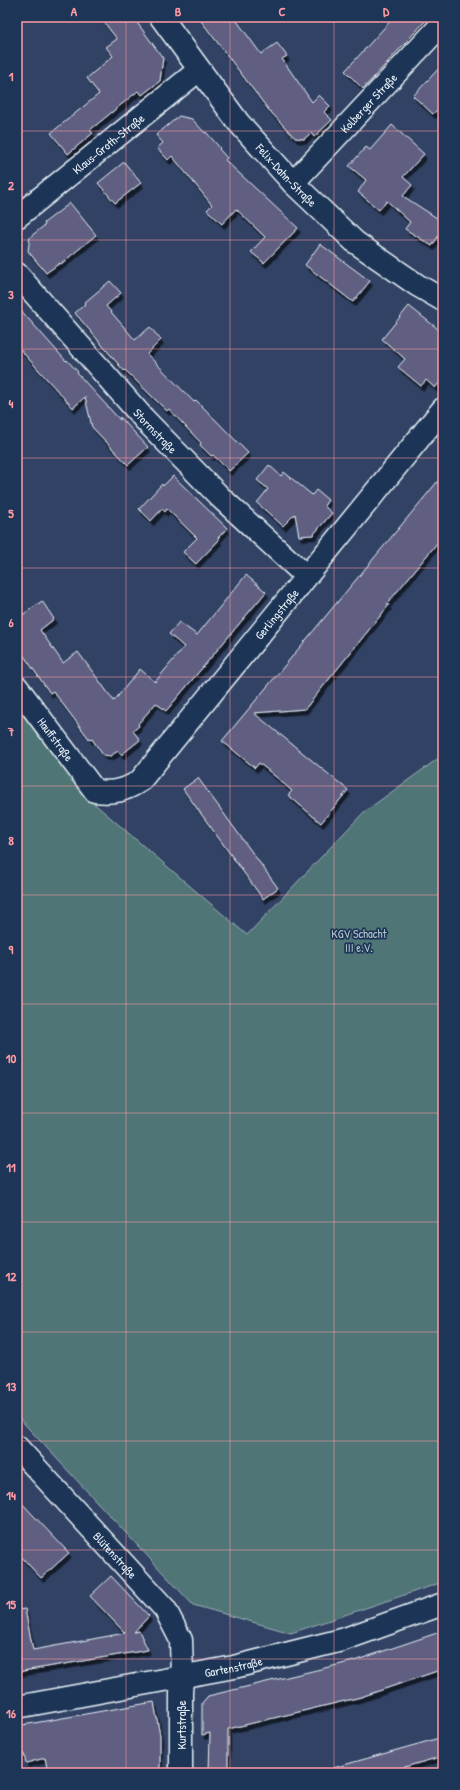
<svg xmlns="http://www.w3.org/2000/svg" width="460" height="1790" viewBox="0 0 460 1790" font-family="'Patrick Hand',sans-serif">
	<defs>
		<filter id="shadow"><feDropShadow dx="2.5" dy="4.5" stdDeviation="0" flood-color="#0009"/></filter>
	</defs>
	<rect width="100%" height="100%" fill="#314264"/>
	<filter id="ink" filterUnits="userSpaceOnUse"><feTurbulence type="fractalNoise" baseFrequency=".025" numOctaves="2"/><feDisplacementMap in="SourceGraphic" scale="8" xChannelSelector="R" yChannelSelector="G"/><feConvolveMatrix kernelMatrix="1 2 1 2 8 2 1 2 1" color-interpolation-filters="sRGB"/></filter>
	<g filter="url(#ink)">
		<polygon fill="#4f7476" stroke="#9cb2b7" points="17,707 83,794 247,935 364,812 443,755 443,1582 291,1633 193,1605 17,1416"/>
		<g fill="#605f81" stroke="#e8f1f8" filter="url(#shadow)">
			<polygon points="100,17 133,17 163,58 160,81 142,95 138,91 90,130 93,133 68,154 51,133 99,94 87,78 113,56 106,47 117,39"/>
			<polygon points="198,17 234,17 261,54 277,43 287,56 282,59 312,102 319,95 330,106 324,112 332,120 314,137 311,133 304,139 295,138 268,109"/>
			<polygon points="394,17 429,17 363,89 345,71"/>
			<polygon points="443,64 443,104 433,114 413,96"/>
			<polygon points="179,116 192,119 205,133 206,132 220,148 219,149 227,158 225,160 298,228 264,263 251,252 265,237 236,209 222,224 207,210 212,205 172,156 168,160 157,148 163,143 156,135"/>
			<polygon points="392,125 424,154 403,177 412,185 403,196 443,222 443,229 432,246 405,229 410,222 387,201 379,210 358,192 366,180 349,166 366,147 370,150"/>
			<polygon points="124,162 141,183 115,203 98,183"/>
			<polygon points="70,203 96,235 61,264 60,263 46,273 28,251 30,237 45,225 44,223"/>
			<polygon points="320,244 370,281 353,302 305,265"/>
			<polygon points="110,281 121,293 106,306 135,340 150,327 161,340 147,354 194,402 196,400 248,453 229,471 213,455 211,456 200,445 201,443 169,409 167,411 125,370 124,371 75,313 85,304 84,303"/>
			<polygon points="17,306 66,361 67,360 78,372 77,373 120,420 120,417 148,447 128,465 92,427 85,397 73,408 17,346"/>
			<polygon points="409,306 443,333 443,378 435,388 426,380 421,386 398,367 405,359 382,339"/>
			<polygon points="269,465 281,476 284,472 312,495 316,490 328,500 324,506 332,513 313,535 299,536 295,514 283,526 257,503 268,489 257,480"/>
			<polygon points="443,475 443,536 387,604 389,605 305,709 254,713 348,790 321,823 288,795 292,791 276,777 259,763 255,768 222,741"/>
			<polygon points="173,476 227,528 218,538 219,540 196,564 183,552 197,538 167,509 165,512 162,509 151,521 139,509 162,484 163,486"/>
			<polygon points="246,575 266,592 166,711 156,703 138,724 139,726 133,731 140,740 121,755 118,751 110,756 103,755 92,739 90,740 53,691 50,693 17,646 17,619 42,601 54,619 40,630 63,663 78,652 114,701 140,669 155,682 184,647 169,634 179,622 197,635"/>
			<polygon points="198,778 278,888 263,899 183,789"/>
			<polygon points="17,1498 69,1553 41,1578 17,1552"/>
			<polygon points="111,1576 149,1616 134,1632 139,1631 148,1650 17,1672 17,1610 25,1609 33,1650 125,1633 90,1596"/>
			<polygon points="443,1631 443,1669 361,1697 228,1729 228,1773 209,1773 210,1733 202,1735 202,1703 208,1696 354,1661"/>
			<polygon points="154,1702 160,1736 160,1773 48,1773 45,1758 26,1763 24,1754 17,1755 17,1726"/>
			<polygon points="443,1737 443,1756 384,1773 334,1773 333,1768"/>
		</g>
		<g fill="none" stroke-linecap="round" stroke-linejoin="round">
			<g stroke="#e8f1f8" stroke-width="25">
				<g id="street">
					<path id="s1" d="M161 17 238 122 293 183 355 242 417 285 443 300"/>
					<path id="s2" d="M293 183 443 23"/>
					<path id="s3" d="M17 217 199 70"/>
					<path id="s4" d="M17 274 145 420 220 497 306 576"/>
					<path id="s5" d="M17 687 95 791C115 793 124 791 140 781L443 409"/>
					<path id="s6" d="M17 1447 165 1609 181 1640 182 1677 181 1693V1773"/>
					<path id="s7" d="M17 1707 234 1667 342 1640 443 1604"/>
				</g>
			</g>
			<use href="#street" stroke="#1d3557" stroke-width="22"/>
		</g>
	</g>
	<path fill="none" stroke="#ff9aa2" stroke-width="1" stroke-opacity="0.55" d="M126 17V1773M230 17V1773M334 17V1773M17 131H443M17 240H443M17 349H443M17 458H443M17 568H443M17 677H443M17 786H443M17 895H443M17 1004H443M17 1113H443M17 1222H443M17 1332H443M17 1441H443M17 1550H443M17 1659H443"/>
	<g text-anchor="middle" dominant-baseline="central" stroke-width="3.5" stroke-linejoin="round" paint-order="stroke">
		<g font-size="12" fill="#e8f1f8" stroke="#1d3557">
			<text stroke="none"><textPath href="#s2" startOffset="110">Kolberger Straße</textPath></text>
			<text stroke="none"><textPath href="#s3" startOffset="117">Klaus-Groth-Straße</textPath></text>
			<text stroke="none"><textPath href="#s1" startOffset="202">Felix-Dahn-Straße</textPath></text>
			<text stroke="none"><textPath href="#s4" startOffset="209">Stormstraße</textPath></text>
			<text stroke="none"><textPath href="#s5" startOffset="393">Gerlingstraße</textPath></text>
			<text stroke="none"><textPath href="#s5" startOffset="65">Hauffstraße</textPath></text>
			<text stroke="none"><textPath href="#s6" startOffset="146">Blütenstraße</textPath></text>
			<text stroke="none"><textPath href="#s7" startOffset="220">Gartenstraße</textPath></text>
			<text transform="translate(181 1725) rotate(-90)">Kurtstraße</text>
		</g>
		<g font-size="12" fill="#b2c5ca" stroke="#1d3557">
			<text x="359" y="933">KGV Schacht<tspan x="359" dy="14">III e.V.</tspan></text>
		</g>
	</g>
	<rect width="460" height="1790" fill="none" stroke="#1d3557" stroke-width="44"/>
	<rect x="22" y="22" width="416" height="1746" fill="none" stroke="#ff9aa2" stroke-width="1.5"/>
	<g font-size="13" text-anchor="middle" font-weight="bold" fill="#ff9aa2">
		<text x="74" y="16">A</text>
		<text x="178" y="16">B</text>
		<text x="282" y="16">C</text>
		<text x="386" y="16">D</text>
		<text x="11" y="81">1</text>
		<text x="11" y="190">2</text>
		<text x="11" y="299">3</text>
		<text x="11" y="408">4</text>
		<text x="11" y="518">5</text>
		<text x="11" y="627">6</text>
		<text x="11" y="736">7</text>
		<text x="11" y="845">8</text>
		<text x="11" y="954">9</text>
		<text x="11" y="1063">10</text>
		<text x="11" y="1172">11</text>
		<text x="11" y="1281">12</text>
		<text x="11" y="1391">13</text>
		<text x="11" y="1500">14</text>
		<text x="11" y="1609">15</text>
		<text x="11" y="1718">16</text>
	</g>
</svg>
